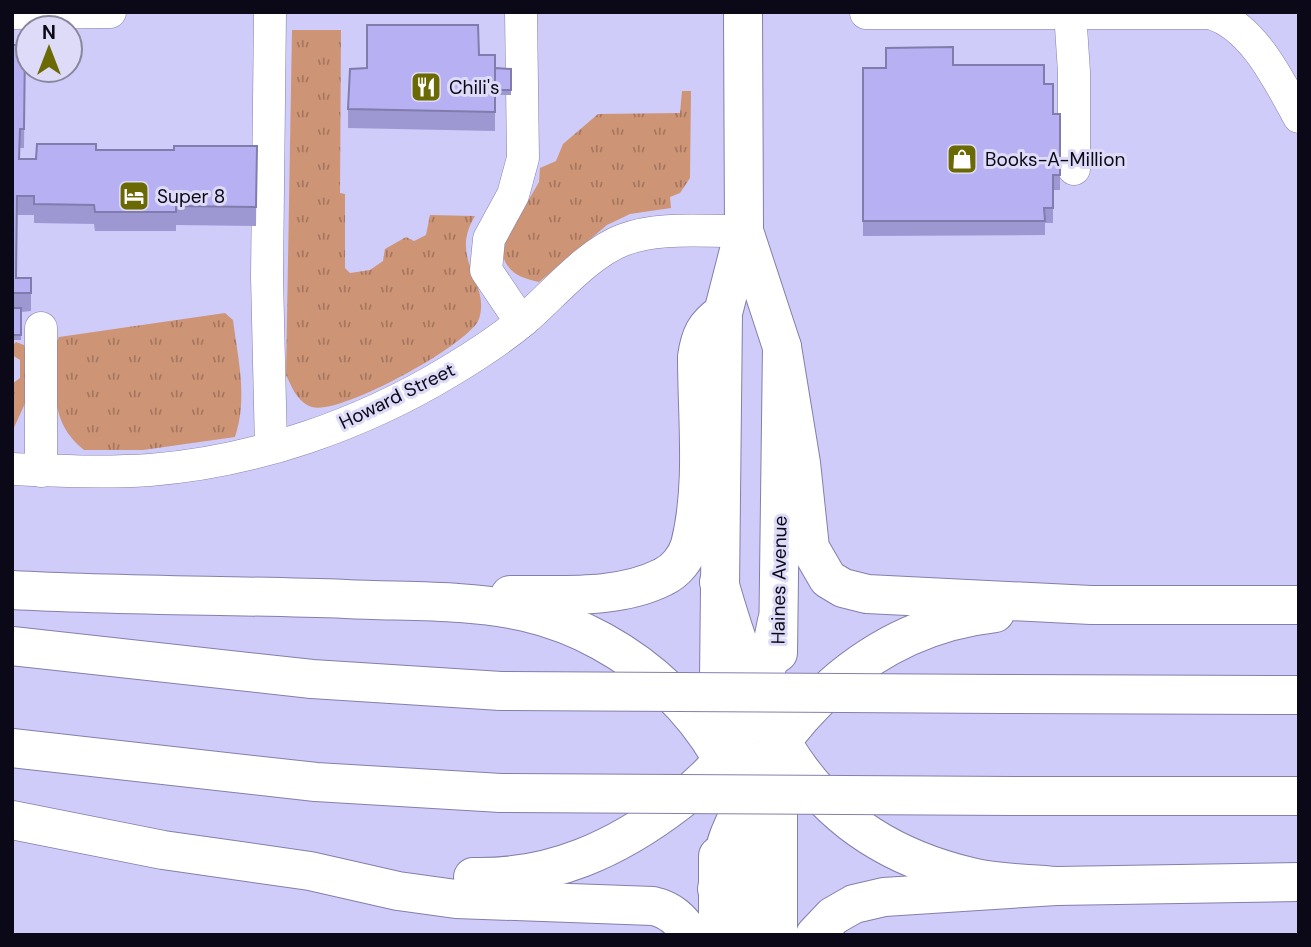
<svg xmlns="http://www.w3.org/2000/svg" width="1311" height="947" viewBox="0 0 1311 947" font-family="'DM Sans',sans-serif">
	<defs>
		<pattern id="grass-tufts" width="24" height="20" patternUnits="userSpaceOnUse" patternTransform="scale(1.75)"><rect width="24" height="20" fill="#ce9476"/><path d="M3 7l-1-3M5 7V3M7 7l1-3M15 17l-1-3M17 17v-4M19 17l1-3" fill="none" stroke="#a57760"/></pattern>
	</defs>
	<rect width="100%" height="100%" fill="#cfccfa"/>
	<g fill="url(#grass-tufts)">
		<path d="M292 30H341L340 193 345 194V268L350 273 370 270 383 261 385 249 406 237 414 241 426 235 430 215 475 216C448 260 491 282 479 319 470 344 339 416 312 407 297 402 292 387 286 375Z"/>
		<path d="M682 91H691L690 178 680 193 670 197 671 208 630 214 607 225 539 282C518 277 505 272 501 248L539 182 540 168 556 161 563 144 598 114 680 113Z"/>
		<path d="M225 313 233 320C238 359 248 399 235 437L143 450H84C49 422 56 389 54 347L59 337Z"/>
		<polygon points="16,342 24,345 26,351 27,399 12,432 12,384 20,378 20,360 12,355 12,346"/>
	</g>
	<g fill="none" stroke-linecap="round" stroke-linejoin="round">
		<g stroke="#837faa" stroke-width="33">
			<g id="minor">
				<polyline points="270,12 267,277 271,447"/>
				<polyline points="521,12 523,158 513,195 489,239 486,270 521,322"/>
				<polyline points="1070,12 1074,72 1074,169"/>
				<polyline points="12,13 110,12"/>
				<path d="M866 13H1210C1253 26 1278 79 1299 117"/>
				<polyline points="41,328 41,471"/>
				<path d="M12 469C58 471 104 473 150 470 254 462 361 425 450 371 475 356 501 339 524 320 552 296 588 253 623 240 660 226 705 232 744 231"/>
			</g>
		</g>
		<g stroke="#837faa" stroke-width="40">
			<g id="major">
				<polyline points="744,231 782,347 778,653"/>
				<polyline points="778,763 778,935"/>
				<polyline points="718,772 723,313 744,231 743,12"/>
				<polyline points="718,856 718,935"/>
			</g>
		</g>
		<g stroke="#837faa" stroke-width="40">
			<g id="highway">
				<polyline points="782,347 801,463 810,548 828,579 843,588 867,594 1091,605 1299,605"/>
				<path d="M719 582C761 728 810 839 971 877 999 884 1028 883 1056 886"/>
				<path d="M12 590C123 596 235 595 346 599 405 602 467 599 525 612 631 636 728 724 750 834 756 866 753 902 753 935"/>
				<path d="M510 595C559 594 618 600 663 577 676 571 686 558 690 545 705 486 697 418 697 357 700 336 705 325 723 313"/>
				<polyline points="12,646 312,679 501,691"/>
				<polyline points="1003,694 1299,695"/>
				<polyline points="12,748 316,782 501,793"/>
				<polyline points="1014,796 1299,796"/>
				<path d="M12 820 163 850 310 871 398 891 456 899 653 906C671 910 681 920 691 935"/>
				<path d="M473 877C551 879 617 849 678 802 704 782 730 757 745 727 762 694 770 657 777 621"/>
				<path d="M717 889C721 870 723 848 731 831 778 719 869 627 995 613"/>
				<polyline points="815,935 833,916 854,904 884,897 1056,886 1299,882"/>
			</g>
		</g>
		<use href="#minor" stroke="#fff" stroke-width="32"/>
		<use href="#major" stroke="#fff" stroke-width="38"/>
		<use href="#highway" stroke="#fff" stroke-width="38"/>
		<g stroke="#837faa" stroke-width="40" stroke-linecap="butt">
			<g id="highway-bridge">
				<polyline points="501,691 1003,694"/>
				<polyline points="501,793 1014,796"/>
			</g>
		</g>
		<use href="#highway-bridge" stroke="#fff" stroke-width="38"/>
	</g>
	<g fill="#9d98d2">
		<polygon points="12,45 25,45 24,148 20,148 19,159 36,159 96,150 174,150 257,146 256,226 176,225 176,231 95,231 94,224 34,223 34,215 17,215 16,278 31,278 31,311 21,312 21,340 12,340"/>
		<polygon points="479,55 495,68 511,69 511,95 495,95 495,131 348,128 348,109 367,68"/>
		<polygon points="863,68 886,68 1044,84 1053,114 1060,114 1060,190 1053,190 1053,223 1045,223 1045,235 863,236"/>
	</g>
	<g fill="#b7b1f4" stroke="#807cab" stroke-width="2">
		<polygon points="367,25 478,25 479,55 495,55 495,112 348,109 350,69 367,68"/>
		<polygon points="12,45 25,45 24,129 20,129 19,159 36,159 37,144 96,144 96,150 174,150 174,146 257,146 256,207 176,206 176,212 95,212 94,205 34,204 34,196 17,196 16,278 31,278 31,293 12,293"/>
		<polygon points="953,47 953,65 1044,65 1044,84 1053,84 1053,114 1060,114 1060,175 1053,175 1053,208 1044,208 1045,221 863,221 863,68 886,68 886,48"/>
		<polygon points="495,68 511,69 511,90 495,90"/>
		<rect x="12" y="308" width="9" height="27"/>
	</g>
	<defs>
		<g id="restaurant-square" transform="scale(1.575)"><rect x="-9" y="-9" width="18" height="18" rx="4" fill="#6b6904" stroke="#dddbf7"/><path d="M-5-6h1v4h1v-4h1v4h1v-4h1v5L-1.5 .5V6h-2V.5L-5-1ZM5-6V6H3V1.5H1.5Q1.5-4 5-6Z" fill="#fff"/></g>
		<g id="shop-square" transform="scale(1.575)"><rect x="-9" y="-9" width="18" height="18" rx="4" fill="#6b6904" stroke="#dddbf7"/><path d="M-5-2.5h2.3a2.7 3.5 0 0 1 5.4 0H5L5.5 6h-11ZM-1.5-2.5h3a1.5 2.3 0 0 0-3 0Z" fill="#fff"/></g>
		<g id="hotel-square" transform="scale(1.575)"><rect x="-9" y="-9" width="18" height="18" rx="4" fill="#6b6904" stroke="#dddbf7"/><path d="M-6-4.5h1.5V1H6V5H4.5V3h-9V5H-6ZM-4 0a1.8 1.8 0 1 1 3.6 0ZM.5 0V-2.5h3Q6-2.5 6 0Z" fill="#fff"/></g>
	</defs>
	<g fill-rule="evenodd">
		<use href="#restaurant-square" x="426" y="87"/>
		<use href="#shop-square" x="962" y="159"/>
		<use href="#hotel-square" x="134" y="196"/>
	</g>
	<g text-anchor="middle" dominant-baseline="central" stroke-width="6" stroke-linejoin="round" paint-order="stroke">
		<g font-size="19" fill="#0b0918" stroke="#dddbf7" text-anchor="start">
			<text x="449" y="87">Chili's</text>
			<text x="985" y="159">Books-A-Million</text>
			<text x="157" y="196">Super 8</text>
		</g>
		<g font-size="19" fill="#0b0918" stroke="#dddbf7">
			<text transform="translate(397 396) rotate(-26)">Howard Street</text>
			<text transform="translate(779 580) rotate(-89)">Haines Avenue</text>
		</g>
	</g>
	<rect width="1311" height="947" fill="none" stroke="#0b0918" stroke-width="28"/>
	<g transform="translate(49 49)"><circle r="33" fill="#dddbf7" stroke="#89879e" stroke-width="2"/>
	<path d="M0-5L12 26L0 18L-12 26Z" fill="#6b6904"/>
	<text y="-10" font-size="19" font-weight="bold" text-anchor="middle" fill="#0b0918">N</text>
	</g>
</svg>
